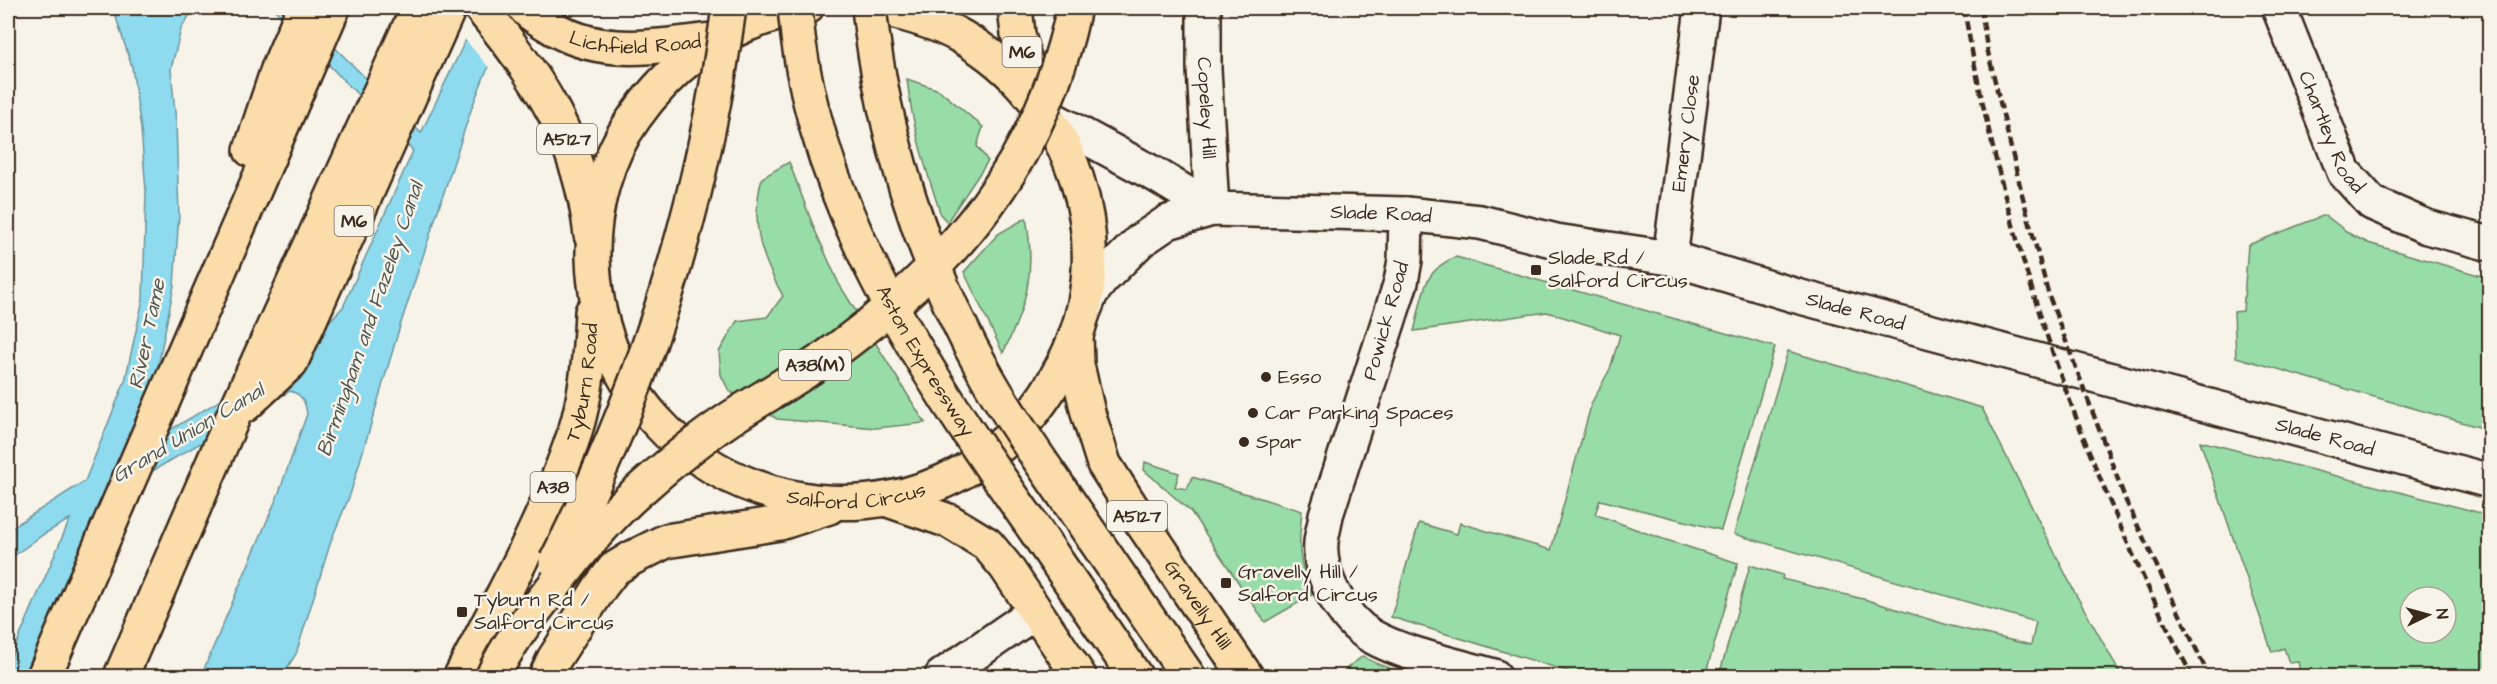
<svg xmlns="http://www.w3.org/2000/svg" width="2497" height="684" viewBox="0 0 2497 684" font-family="'Architects Daughter',sans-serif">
	<rect width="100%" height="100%" fill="#f7f3e8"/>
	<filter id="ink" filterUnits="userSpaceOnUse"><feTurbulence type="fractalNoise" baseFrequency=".0167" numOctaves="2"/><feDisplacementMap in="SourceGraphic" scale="12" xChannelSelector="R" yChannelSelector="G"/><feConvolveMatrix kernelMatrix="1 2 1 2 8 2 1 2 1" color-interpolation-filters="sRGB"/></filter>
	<g filter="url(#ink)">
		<g fill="#98dca8" stroke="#6a8363" stroke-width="1.5" fill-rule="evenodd">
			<path d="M907 79 939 90 983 127 977 146 988 161 947 222 941 215C926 170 912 127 907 79Z"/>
			<path d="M789 162 814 228 839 284 925 423 876 428 777 419 729 391 721 375 719 352 737 321 767 317 783 296C760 255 750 224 762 178Z"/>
			<polygon points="2325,215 2350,234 2368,243 2489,278 2489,430 2236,357 2234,312 2243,311 2248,245"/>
			<path d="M1026 218C1036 271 1027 305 1003 353L964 272 998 234Z"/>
			<path d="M1456 257 1775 347 1721 530 1600 500 1595 514 1654 536 1738 563 1705 676H1583L1391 617 1419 523 1457 534 1460 523 1551 550 1592 402 1610 369 1620 335 1547 312 1414 331C1423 298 1421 270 1456 257Z"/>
			<polygon points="1788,351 1982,408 2075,593 2122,676 1719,676 1750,565 1783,575 1782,579 1867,600 1951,626 2031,645 2036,622 1734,534"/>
			<path d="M2200 441 2489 515V676H2301L2298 662 2289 663 2284 648 2272 652ZM2410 597H2446V633H2410Z"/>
			<path d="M1145 462 1179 473 1175 487 1187 489 1192 477 1302 511C1298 547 1298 561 1312 595L1265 622 1191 512 1144 470Z"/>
			<path d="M1363 656C1374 665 1397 670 1412 676H1344L1346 669Z"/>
		</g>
		<path fill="#8edaee" stroke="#6d949b" stroke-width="1.5" d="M113 8H194L181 29 171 69 176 123 179 214 174 286 154 386 123 458 273 369 318 333 343 307 413 151 273 8H295L421 133 481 8H523L485 74 471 110 400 326 350 495 332 538 296 654 282 676H201L278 495 307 414C305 401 303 395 290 391L106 498 30 676H8V664L70 519 44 534 8 560V530L85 481 125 381 143 299 146 191 141 129 132 67Z"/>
		<polygon fill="#f7f3e8" points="478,8 526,8 491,70 463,37"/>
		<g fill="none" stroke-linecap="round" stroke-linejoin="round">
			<g stroke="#3b2a1e" stroke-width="38">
				<g id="street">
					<path id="s1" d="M1204 8V69L1212 209"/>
					<path id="s2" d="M2279 8 2344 172 2372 203 2427 227 2490 244"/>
					<path d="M1406 214 1405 260 1401 282 1326 515C1325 524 1322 533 1321 542 1318 576 1343 619 1371 636 1402 654 1459 666 1494 676"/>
					<path id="s3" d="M1670 258 1702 8"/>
					<polyline points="942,676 1035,612"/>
				</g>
			</g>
			<g stroke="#3b2a1e" stroke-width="38">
				<g id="secondary">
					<polyline points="1049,117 1156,175 1212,209"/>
					<path id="s4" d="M1083 313 1091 293 1102 279 1140 241 1168 222 1212 209 1406 214 1480 222 1556 241 1670 258 1797 296 2490 481"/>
				</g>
			</g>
			<g stroke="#3b2a1e" stroke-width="38">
				<g id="primary">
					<path d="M481 8C540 79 580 140 591 235"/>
					<path id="s5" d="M525 8C531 15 539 19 547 24 598 59 655 46 713 40"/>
					<path id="s6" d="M1076 335 1077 365 1088 413 1104 464 1132 508 1246 676"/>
					<polyline points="885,499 949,521 987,544 1006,567 1079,676"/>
				</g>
			</g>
			<g stroke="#3b2a1e" stroke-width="38">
				<g id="highway">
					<path id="s7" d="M806 8C734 19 677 58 635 117 606 157 592 210 593 258 601 521 949 597 1065 361 1123 245 1073 100 962 37 936 22 907 14 878 8"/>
					<polyline points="1015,8 1018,34 1033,94"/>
					<polyline points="251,150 278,69 304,8"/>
					<polyline points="245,405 291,362 449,8"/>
					<polyline points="1064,495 1188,676"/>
					<polyline points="1029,521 1135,676"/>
					<polyline points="44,676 333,8"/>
					<polyline points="121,676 233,417 418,8"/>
					<path id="s8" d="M461 676C501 598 546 519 574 435 587 395 590 354 592 312"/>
					<polyline points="546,676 554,659 601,586 614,569 632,558 666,541 780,523 829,507"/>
				</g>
			</g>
			<use href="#street" stroke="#f7f3e8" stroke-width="33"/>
			<use href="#secondary" stroke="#f7f3e8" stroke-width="33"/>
			<use href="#primary" stroke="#fbddab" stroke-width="33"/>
			<use href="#highway" stroke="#fbddab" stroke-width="33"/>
			<g stroke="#3b2a1e" stroke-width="4.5" stroke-dasharray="9 4.5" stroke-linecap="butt">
				<path d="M1964 8C2005 243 2082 465 2192 676"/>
				<polyline points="1981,8 1987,48 2022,194 2049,296 2126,501 2209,676"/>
			</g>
			<g stroke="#3b2a1e" stroke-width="38" stroke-linecap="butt">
				<g id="highway-bridge">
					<path id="s9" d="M795 8C810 200 921 367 1029 521"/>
					<path d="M869 8C883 136 923 264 987 377 1010 418 1037 456 1064 495"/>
					<path d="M556 562C647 384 702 205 729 8"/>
					<path d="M493 676C508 643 531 615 554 586 581 551 608 517 642 488 669 464 698 440 728 420 761 398 796 379 828 356 954 265 1041 164 1074 8"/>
				</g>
			</g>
			<use href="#highway-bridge" stroke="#fbddab" stroke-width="33"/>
		</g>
	</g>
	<g fill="#3b2a1e" stroke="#f7f3e8" stroke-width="2">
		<rect x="1530" y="264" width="12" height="12" rx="3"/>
		<circle cx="1266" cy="377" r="6"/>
		<circle cx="1253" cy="413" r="6"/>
		<circle cx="1244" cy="442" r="6"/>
		<rect x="1220" y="577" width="12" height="12" rx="3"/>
		<rect x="456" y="606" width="12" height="12" rx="3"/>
	</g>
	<g text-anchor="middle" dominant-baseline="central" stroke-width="5" stroke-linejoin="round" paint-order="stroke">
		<g fill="#f7f3e8" stroke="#73665b" stroke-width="1.5">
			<rect x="1002.5" y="37" width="39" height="30" rx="4.5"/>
			<rect x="537" y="124" width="60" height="30" rx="4.5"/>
			<rect x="334.5" y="206" width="39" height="30" rx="4.5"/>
			<rect x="779" y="350" width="72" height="30" rx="4.5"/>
			<rect x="530.5" y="472" width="45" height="30" rx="4.5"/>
			<rect x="1107" y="501" width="60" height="30" rx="4.5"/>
		</g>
		<g font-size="18" font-weight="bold" fill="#3b2a1e">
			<text x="1022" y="52">M6</text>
			<text x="567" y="139">A5127</text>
			<text x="354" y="221">M6</text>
			<text x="815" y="365">A38(M)</text>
			<text x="553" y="487">A38</text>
			<text x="1137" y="516">A5127</text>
		</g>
		<g font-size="20" fill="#3b2a1e" stroke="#f7f3e8">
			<text stroke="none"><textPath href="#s5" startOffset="120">Lichfield Road</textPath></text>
			<text stroke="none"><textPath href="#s1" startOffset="100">Copeley Hill</textPath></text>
			<text stroke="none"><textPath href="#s2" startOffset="135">Chartley Road</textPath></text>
			<text stroke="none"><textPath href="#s3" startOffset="126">Emery Close</textPath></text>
			<text stroke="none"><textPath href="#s4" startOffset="342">Slade Road</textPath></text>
			<text stroke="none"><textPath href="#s4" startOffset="828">Slade Road</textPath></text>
			<text transform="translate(1386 321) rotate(-74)">Powick Road</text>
			<text stroke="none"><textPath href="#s9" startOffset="380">Aston Expressway</textPath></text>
			<text stroke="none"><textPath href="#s8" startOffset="320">Tyburn Road</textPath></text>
			<text stroke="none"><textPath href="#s4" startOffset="1314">Slade Road</textPath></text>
			<text stroke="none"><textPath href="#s7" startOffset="760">Salford Circus</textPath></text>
			<text stroke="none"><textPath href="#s6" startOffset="302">Gravelly Hill</textPath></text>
		</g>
		<g font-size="20" fill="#3b2a1e" stroke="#f7f3e8" text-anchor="start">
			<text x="1548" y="258">Slade Rd /<tspan x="1548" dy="23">Salford Circus</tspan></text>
			<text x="1278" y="377">Esso</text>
			<text x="1265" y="413">Car Parking Spaces</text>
			<text x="1256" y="442">Spar</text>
			<text x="1238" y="572">Gravelly Hill /<tspan x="1238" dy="23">Salford Circus</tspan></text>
			<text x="474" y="600">Tyburn Rd /<tspan x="474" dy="23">Salford Circus</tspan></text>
		</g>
		<g font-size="21" font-style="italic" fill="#505652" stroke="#f7f3e8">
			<text transform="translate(370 319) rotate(-71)">Birmingham and Fazeley Canal</text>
			<text transform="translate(147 334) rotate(-78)">River Tame</text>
			<text transform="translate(188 433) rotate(-31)">Grand Union Canal</text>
		</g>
	</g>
	<rect width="2497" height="684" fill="none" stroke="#f7f3e8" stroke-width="30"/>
	<rect x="15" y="15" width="2467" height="654" fill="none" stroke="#3b2a1e" stroke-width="2" filter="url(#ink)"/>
	<g transform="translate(2428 615) rotate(85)"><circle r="28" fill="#f7f3e8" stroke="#aca397" stroke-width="1.5"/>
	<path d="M0-4.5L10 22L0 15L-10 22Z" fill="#3b2a1e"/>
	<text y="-9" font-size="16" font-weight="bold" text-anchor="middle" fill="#3b2a1e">N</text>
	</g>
</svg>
